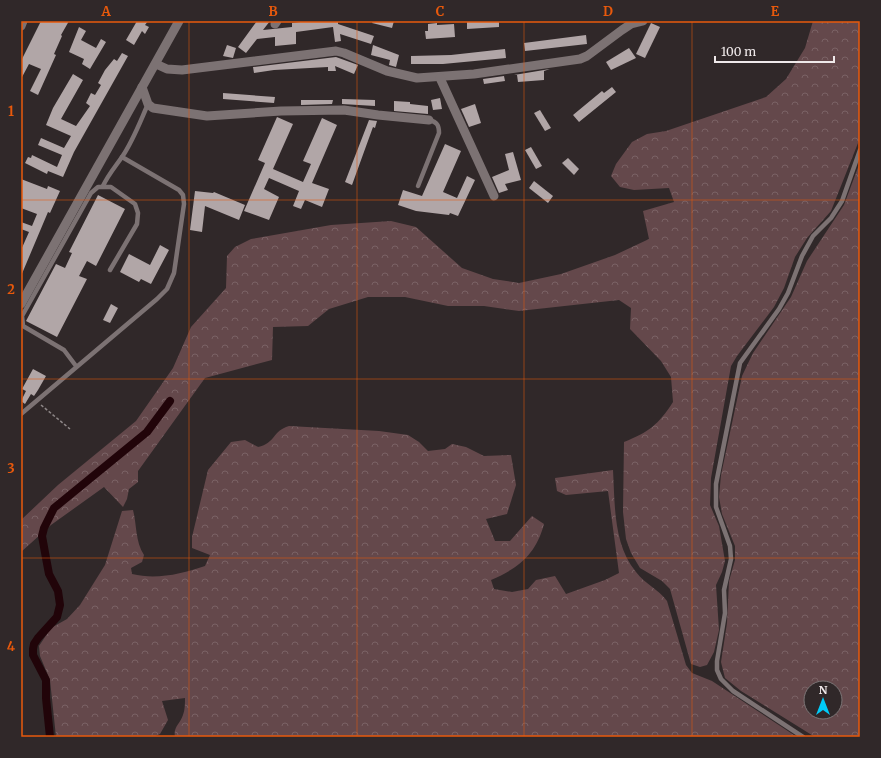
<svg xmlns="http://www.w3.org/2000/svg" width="881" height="758" viewBox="0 0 881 758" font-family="Merriweather,serif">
	<defs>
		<pattern id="forest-crowns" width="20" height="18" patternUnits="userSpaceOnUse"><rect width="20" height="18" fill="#64484b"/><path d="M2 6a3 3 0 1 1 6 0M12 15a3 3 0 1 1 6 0" fill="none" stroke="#7a6265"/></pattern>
	</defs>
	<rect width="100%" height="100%" fill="#302829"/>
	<g fill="url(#forest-crowns)" fill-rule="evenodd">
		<path d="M813 21H860V138L831 211 807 238 795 257 784 288 774 307 737 356 731 366 711 478 710 505 719 526 725 561 722 572 716 585 719 630 714 652 707 665 700 667 691 664 670 589 662 581 640 568 631 553 626 539 623 512 624 442C649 432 658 425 673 402L671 377 661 361 630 329 631 308 619 300 519 311 484 306H448L405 297H368L329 309 308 326 273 327 272 360 205 378 138 471V482L129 489 127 499 123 507 104 487 51 525 21 552V520L58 485 136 421 173 368 191 327 226 288 227 256 235 247 251 239 331 225 391 221 416 227 462 268 493 279 519 283 561 274 615 255 649 239 643 211 674 202 669 188 634 190 620 187 611 176 616 164 632 142 647 134 666 131 766 97 786 79 805 48Z"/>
		<path d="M860 162V737H815L741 691 725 678 721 662 727 623 729 581 735 560V546L722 514 719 497 721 475 742 376 753 353 791 297 807 261 844 205ZM811 688H835V712H811Z"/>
		<path d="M289 426 379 431 408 435 419 442 428 451 445 449 452 444 466 447 484 456 511 455 516 485 507 514 486 519 495 541H510L532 516 544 524C536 554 519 568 491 580L494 589 512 592 528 589 536 580 555 576 566 594 605 580 619 573 608 491 566 495 557 491 555 478 613 470C615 504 613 544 636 572 645 584 658 589 667 601L686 665 692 673 712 681 797 737H175C173 727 180 724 183 715 185 710 185 703 185 698L162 701 168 720 160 734 153 737H56L50 680 40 656 39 646 51 628 67 619 80 605 105 565 122 511 133 510C137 525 135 541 144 555L142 562 131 568 132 574C156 580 182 574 205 566L210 555 192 548V537L208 470 231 442 245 440 258 447C276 443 272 431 289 426Z"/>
	</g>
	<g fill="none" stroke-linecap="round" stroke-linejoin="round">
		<polyline stroke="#210409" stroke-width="8" points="50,737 46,698 46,680 33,655 33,649 34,644 38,638 57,617 60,605 58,591 49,574 46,558 42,536 44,528 54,508 147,432 170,401"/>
	</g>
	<g fill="#b1a6a7">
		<polygon points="41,21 69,21 61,35 62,36 54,54 56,55 38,95 30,91 41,69 29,64 21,79 21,61"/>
		<polygon points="137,21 148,21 145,25 149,27 145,34 142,31 134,45 126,40"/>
		<polygon points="257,21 270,21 263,30 292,27 292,23 309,21 338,21 338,24 374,36 371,44 340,34 341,41 335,42 333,27 296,32 296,44 275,46 275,37 257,39 246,53 238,47"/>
		<polygon points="373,21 394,21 392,28 372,23"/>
		<polygon points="467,21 499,21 499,27 467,29"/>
		<polygon points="437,23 437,25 454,24 455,37 426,39 425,31 428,31 428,24"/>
		<polygon points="651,23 660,27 645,58 636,54"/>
		<polygon points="79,27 86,31 81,40 96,48 101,39 106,42 90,69 82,64 84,59 69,52"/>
		<polygon points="586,35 587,44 525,51 524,43"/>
		<polygon points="227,45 236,48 233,58 223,56"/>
		<polygon points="373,45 399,55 396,67 389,65 390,60 371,55"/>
		<polygon points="629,48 636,58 611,70 606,62"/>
		<polygon points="505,49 506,58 443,64 411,64 411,56 451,55"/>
		<polygon points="122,53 128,56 74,152 63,177 48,171 47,174 25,163 28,157 31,158 32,155 57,167 62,155 38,145 41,138 64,148 71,136 46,125 53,108 73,74 83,80 61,119 76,126 90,106 86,103 91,93 95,95 101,85 98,83 105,70 114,59 117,61"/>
		<polygon points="336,57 358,65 354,74 335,66 336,71 328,71 328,67 274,70 254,73 253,67"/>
		<polygon points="550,69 544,71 544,80 518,82 517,75 514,75"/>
		<polygon points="504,76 505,81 484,84 483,79"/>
		<polygon points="612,87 616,92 579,122 573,115 602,91 604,93"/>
		<polygon points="223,93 275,97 274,103 223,99"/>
		<polygon points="440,98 442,109 433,110 431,100"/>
		<polygon points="342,99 375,100 375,106 342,104"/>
		<polygon points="301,100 333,100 332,104 301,105"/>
		<polygon points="394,101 410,102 410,104 428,106 428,114 394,111"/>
		<polygon points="475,104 481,123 469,127 461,109"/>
		<polygon points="540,110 551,128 545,131 534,113"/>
		<polygon points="277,117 293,124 273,169 303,182 311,164 303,161 322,118 337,125 312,183 329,189 322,207 305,200 301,209 293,206 299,191 269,178 264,189 279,197 269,220 244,211 265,163 258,160"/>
		<polygon points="369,120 377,121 375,128 373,127 352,185 345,182"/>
		<polygon points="445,144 461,151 443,192 457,198 467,176 475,180 458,216 450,213 449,215 416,211 398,205 403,190 422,196"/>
		<polygon points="531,147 542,166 536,169 525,150"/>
		<polygon points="513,152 521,180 505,184 508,190 499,193 492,177 509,170 505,154"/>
		<polygon points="568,158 579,169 574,175 562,163"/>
		<polygon points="21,179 47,189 48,186 60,191 50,213 48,212 21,276 21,250 29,232 21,229 21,222 32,226 37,214 21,208"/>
		<polygon points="534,181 553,196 548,203 529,188"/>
		<polygon points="195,191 213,193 214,192 245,205 239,220 205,206 202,232 190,230"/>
		<polygon points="98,195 125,209 96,266 87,261 79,276 87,279 57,337 26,321 56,264 65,268 72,253 69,252"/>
		<polygon points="160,245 169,250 151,284 141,279 139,282 120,272 129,254 150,265"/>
		<polygon points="111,304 118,308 110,323 103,320"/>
		<polygon points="33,369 46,376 38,390 34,396 31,394 25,404 21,401 26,391 22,389"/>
	</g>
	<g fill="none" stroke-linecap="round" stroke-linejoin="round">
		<polyline stroke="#8e8788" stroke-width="1.5" stroke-dasharray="3 2" stroke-linecap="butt" points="41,405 70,429"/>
		<g stroke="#7c7273" stroke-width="4.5">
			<path d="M103 186C108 175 115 167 122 157 133 141 140 122 148 104"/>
			<path d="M418 186 439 133C439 125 437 122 429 120"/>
			<polyline points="76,366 64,350 23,326 22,316 91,193 98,187 111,187 135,204 138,213 137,224 110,270"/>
			<polyline points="21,414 157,299 167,289 174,273 184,204 183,195 179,190 122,157"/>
			<polyline points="803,737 733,691 721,679 717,670 717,661 725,613 724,590 731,559 730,546 716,507 716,484 740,363 779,309 788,293 802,256 813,236 831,218 842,201 860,150"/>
		</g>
		<g stroke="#7c7273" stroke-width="9">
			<polyline points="275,24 277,21"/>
			<polyline points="21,26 23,21"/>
			<polyline points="156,64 167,69 182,70 336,51 344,53 387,71 417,78 474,74 580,59 587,56 622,30 631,24 643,21"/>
			<polyline points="440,78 494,196"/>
			<polyline points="142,87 148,104 153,108 207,116 281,111 344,110 378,115 429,120"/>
			<polyline points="21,304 179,21"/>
		</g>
	</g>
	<path fill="none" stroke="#e8590c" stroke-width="1" stroke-opacity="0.55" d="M189 21V737M357 21V737M524 21V737M692 21V737M21 200H860M21 379H860M21 558H860"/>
	<rect width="881" height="758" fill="none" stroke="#302829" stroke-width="44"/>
	<g transform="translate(823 700)"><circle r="19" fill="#302829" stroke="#7c7576"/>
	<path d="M0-3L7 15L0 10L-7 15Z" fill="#00cbf8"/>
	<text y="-6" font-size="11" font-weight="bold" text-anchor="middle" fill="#efe9ea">N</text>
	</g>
	<path d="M715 56v6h119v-6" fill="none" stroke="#efe9ea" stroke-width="2"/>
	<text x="721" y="56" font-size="12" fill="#efe9ea" stroke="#302829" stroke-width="3" paint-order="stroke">100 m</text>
	<rect x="22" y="22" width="837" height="714" fill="none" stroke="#e8590c" stroke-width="1.5"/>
	<g font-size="13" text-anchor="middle" font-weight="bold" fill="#e8590c">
		<text x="106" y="16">A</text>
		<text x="273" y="16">B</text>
		<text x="440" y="16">C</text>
		<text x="608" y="16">D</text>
		<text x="775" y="16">E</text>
		<text x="11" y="116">1</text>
		<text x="11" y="294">2</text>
		<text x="11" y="473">3</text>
		<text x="11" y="651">4</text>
	</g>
</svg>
